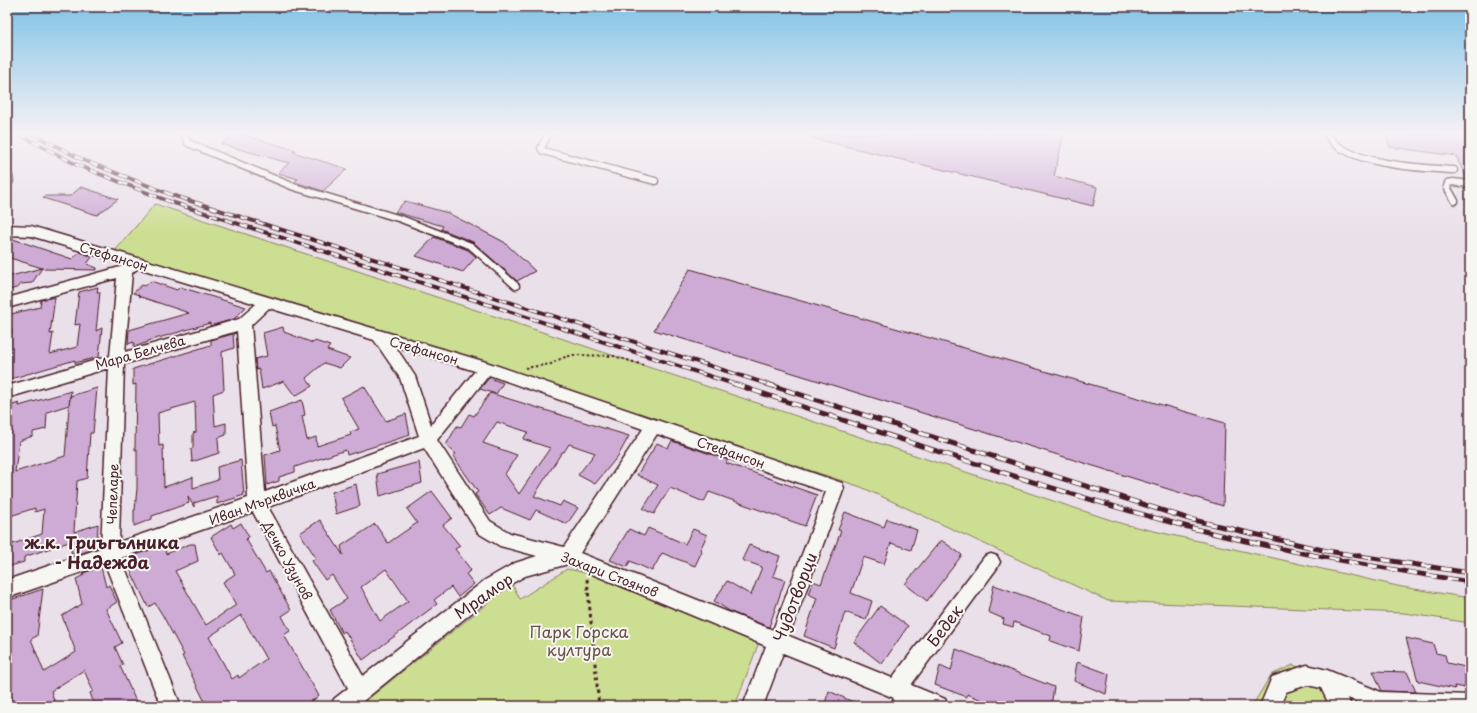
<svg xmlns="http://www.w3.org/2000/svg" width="1477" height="713" viewBox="0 0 1477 713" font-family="'Playpen Sans',sans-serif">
	<rect width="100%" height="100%" fill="#eae0e9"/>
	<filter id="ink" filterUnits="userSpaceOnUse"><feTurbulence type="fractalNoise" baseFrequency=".025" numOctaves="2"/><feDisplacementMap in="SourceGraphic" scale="8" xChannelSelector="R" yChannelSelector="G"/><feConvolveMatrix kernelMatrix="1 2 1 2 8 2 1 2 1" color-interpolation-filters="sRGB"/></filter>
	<g filter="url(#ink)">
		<g fill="#ccde92" stroke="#8b7e5e">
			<polygon points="155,204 1123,524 1402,587 1470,598 1470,623 1404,613 1108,601 861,487 518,375 114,252"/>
			<polygon points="567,569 596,575 759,642 735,706 359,706 512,584 520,599"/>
			<polygon points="1293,665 1330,678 1345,706 1252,706 1271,675"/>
		</g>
		<g fill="#ceabd4" stroke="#4a1f2b" fill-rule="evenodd">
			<polygon points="234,134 240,134 296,150 293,152 347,169 323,191 311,187 294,182 298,179 278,173 289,163 221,144"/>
			<polygon points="813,134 1064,134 1054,176 1097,187 1093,206 812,138"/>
			<polygon points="1385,134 1466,134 1470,143 1470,179 1467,179 1456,156 1390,147"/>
			<polygon points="81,187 118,199 97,215 43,198 44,196 70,196"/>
			<polygon points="405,201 448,213 504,242 535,271 517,281 473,242 441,229 443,226 395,212"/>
			<polygon points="7,237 72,259 80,252 92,257 87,264 97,268 97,270 45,269 7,257"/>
			<polygon points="434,237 468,250 476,257 463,272 416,256"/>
			<polygon points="42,268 32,283 20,284 19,287 7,291 7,277"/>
			<polygon points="690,269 1225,423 1223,506 654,330"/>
			<polygon points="151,281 177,290 180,287 246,307 234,319 210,326 210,323 148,341 148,342 134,347 134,342 128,344 129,330 189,313 138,296 139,295 133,293 142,285 145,286"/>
			<polygon points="98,287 97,292 100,292 96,331 102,328 99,357 75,363 75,360 7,380 7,353 12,330 7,331 7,315 40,307 41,300 55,297 50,334 53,333 50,354 77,347 80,324 75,325 79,292"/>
			<polygon points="283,327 284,332 313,343 315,341 330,346 327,350 350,358 340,368 324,363 306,378 312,386 295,396 284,381 262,389 259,369 256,370 255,359 267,356 263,333"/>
			<polygon points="233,334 234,348 222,352 224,390 213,394 215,426 226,423 226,435 218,438 219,453 192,462 191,449 193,448 193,433 196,432 195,402 158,413 159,446 163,445 164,487 193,477 193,488 218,480 217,467 241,460 244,495 217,504 217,496 194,503 194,507 188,496 189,503 152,516 152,519 134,526 134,510 135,510 137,488 137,449 135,450 136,384 133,385 133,369 211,345 211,340"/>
			<polygon points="489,378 503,383 496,394 480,389"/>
			<polygon points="364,386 386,421 406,414 410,435 347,455 346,450 295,467 295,472 279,477 279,481 267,485 265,455 280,450 275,426 272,427 269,412 302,400 305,415 302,416 307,440 316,437 317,446 351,435 350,432 359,429 341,398"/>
			<polygon points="97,388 93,433 90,433 87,478 77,481 74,532 98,524 97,548 79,554 79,551 71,553 72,541 24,557 24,562 7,567 7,546 42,534 44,509 35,512 35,508 7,517 7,407 19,403 19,406 71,391 69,405 47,412 46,429 33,432 33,436 19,441 15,472 65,456 70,396"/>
			<path d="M490 393 629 436 618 456 595 484 578 475 595 453 569 444 564 452H562L534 496 560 506 563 501 578 508 567 524 536 510 530 520 501 508 490 515 475 494 478 492 453 456 456 454 446 445 457 426 461 427 469 414 474 416ZM497 422 528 432 523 439 550 448 519 494 505 474 517 455 483 443Z"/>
			<polygon points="672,441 728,460 726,463 817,495 805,526 709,492 704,502 670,488 654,514 643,509 658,485 637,475 657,443 668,448"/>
			<polygon points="419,462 422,483 380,496 377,474"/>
			<polygon points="356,484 360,506 336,514 332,492"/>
			<path d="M432 491 452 518 443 525 460 546 455 549 471 570 466 574 474 584 458 597 451 587 434 600 437 604 363 660 345 631 342 633 330 610 347 599 332 575 325 580 312 561 316 558 300 533 320 520 343 555 341 546 375 524 388 543 417 523 407 509ZM386 569 408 601 380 621 361 587Z"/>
			<polygon points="845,512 884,527 887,519 917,530 911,550 891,543 884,564 863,557 851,593 872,601 866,620 845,612 834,648 804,636 817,598 808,594 813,581 821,584 841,531 838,530"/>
			<path d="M241 523 249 537 246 539 266 573 269 571 291 610 282 616 290 631 284 635 319 696 305 706H207L182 656 184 655 163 616 155 603 148 607 127 563 133 556 164 545 166 554 190 544H195L198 561 175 571 206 625 236 605 223 582 235 574 223 553 221 555 211 537 231 524 233 528ZM241 615 266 659 239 678 238 675 232 679 209 637Z"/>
			<polygon points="648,528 685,544 693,529 707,535 700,550 702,551 695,566 662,553 652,571 630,561 627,567 610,560 629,529 644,536"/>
			<polygon points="941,540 962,555 927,601 905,584"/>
			<polygon points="749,545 780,556 773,576 785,580 769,627 731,612 714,601 727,581 751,595 762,567 742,560"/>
			<polygon points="101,567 106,587 109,585 117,602 106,609 122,643 115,647 123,665 120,666 138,706 95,706 90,693 93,691 84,670 51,691 56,706 14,706 7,685 7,601 43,589 37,636 31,639 44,672 76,652 62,616 82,604 76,579 84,575 83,573"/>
			<polygon points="994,585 1084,617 1079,651 1050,641 1051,636 1014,622 1013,627 1003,624 1004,619 988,612"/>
			<polygon points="880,606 908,626 882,664 854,642"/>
			<polygon points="1406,638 1433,644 1436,653 1445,655 1447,663 1470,668 1470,689 1454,686 1455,689 1418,681"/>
			<polygon points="956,649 1054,687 1051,706 997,706 967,694 967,697 935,685 940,666 951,671"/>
			<polygon points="1077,662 1109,674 1106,694 1074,681"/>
			<polygon points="1373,671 1407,672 1416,692 1382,691"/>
			<polygon points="829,691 862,706 824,706"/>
		</g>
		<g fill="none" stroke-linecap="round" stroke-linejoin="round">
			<g stroke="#4a1f2b" stroke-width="9">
				<g id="service-far1">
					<polyline points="184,134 188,143 294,187 401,219 471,246 516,286"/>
					<polyline points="548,134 541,148 543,151 655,181"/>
					<path d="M1327 134C1343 165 1423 168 1454 170"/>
					<polyline points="7,175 9,176 10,181 7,186"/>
					<polyline points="1455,201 1447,187 1448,183 1453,182 1470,184"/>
				</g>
			</g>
			<g stroke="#4a1f2b" stroke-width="11">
				<polyline id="service" points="897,690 898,706"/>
			</g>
			<g stroke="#4a1f2b" stroke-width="3">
				<g id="minor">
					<path d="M7 225 31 226 486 362 842 483 844 488 789 636 892 678 985 556 991 554 997 556 1000 562 997 568 911 685 945 699 948 706H914L783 653 763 706H743L766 646 568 564 525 576 497 592 357 706H331L334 699 348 688 253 512 121 558 181 706H161L105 564 7 598V580L101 548 109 368 7 398V386L110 356 117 278 7 308V298L120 267 125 264 31 236 7 235ZM138 268 256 304 239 319 125 352 132 273ZM269 308 374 340 400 378 419 436 265 492 251 325ZM237 331 248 498 119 542 124 364ZM395 346 475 371 431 425 415 376ZM489 375 643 429 564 547 510 533 490 521 437 440ZM657 434 826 492 773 630 580 553ZM424 448 478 533 500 546 537 556 515 563 485 580 363 676 268 507Z"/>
					<polygon points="1307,665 1327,670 1381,692 1470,695 1470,706 1366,706 1348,698 1351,706 1330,706 1321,688 1307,685 1286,692 1280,706 1260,706 1272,677"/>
				</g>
			</g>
			<polyline stroke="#4a1f2b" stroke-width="2" stroke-dasharray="2.5 2.5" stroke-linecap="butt" points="525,368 551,364 562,358 573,355 614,356 643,365"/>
			<polyline stroke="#4a1f2b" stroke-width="3" stroke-dasharray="3.5 3.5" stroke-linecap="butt" points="587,579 599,706"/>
			<use href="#service-far1" stroke="#f6f6f2" stroke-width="6"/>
			<use href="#service" stroke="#f6f6f2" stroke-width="8"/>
			<use href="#minor" fill="#f6f6f2" fill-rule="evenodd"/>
			<g stroke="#4a1f2b" stroke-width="4">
				<g id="rail-far1">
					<polyline points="19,134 77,165 168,201 737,385"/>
					<polyline points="33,134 83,160 172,195 770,385"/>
				</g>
			</g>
			<g stroke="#4a1f2b" stroke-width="5">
				<g id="rail">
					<path d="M734 384C886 434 1037 487 1192 528 1284 552 1376 567 1470 582"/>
					<polyline points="767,384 1189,519 1327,551 1470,573"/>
				</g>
			</g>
			<use href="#rail-far1" stroke="#f6f6f2" stroke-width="2.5" stroke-dasharray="8" stroke-linecap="butt"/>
			<use href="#rail" stroke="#f6f6f2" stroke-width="3.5" stroke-dasharray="10" stroke-linecap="butt"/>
		</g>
	</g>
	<linearGradient id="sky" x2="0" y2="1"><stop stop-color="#81c3e6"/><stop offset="0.57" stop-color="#f6f1f5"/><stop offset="1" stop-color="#f6f1f5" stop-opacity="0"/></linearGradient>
	<rect width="1477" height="234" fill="url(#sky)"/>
	<g text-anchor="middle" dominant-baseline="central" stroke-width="4" stroke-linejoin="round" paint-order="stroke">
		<g font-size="13" fill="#4a1f2b" stroke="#f6f6f2">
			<text transform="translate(114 256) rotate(17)">Стефансон</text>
			<text transform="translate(424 350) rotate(16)">Стефансон</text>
			<text transform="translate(140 352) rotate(-16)">Мара Белчева</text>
			<text transform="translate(731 452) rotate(19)">Стефансон</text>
			<text transform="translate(112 494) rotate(-88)">Чепеларе</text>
			<text transform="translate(262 501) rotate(-20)">Иван Мърквичка</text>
			<text transform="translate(288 560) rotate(61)">Дечко Узунов</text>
			<text transform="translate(610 574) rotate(21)">Захари Стоянов</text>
		</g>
		<g font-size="16" fill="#4a1f2b" stroke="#f6f6f2">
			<text transform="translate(483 595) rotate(-35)">Мрамор</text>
			<text transform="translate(794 597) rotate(-69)">Чудотворци</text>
			<text transform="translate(944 625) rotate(-53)">Бедек</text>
		</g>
		<g font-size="16" fill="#6a4f45" stroke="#f6f6f2">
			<text x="579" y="631">Парк Горска<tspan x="579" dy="18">култура</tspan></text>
		</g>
		<g font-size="17" font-weight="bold" fill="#4a1f2b" stroke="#f6f6f2">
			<text x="102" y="542">ж.к. Триъгълника<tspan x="102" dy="20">- Надежда</tspan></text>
		</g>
	</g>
	<rect width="1477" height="713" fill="none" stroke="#f6f6f2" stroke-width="24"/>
	<rect x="12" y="12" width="1453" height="689" fill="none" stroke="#4a1f2b" stroke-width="1.5" filter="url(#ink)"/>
</svg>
